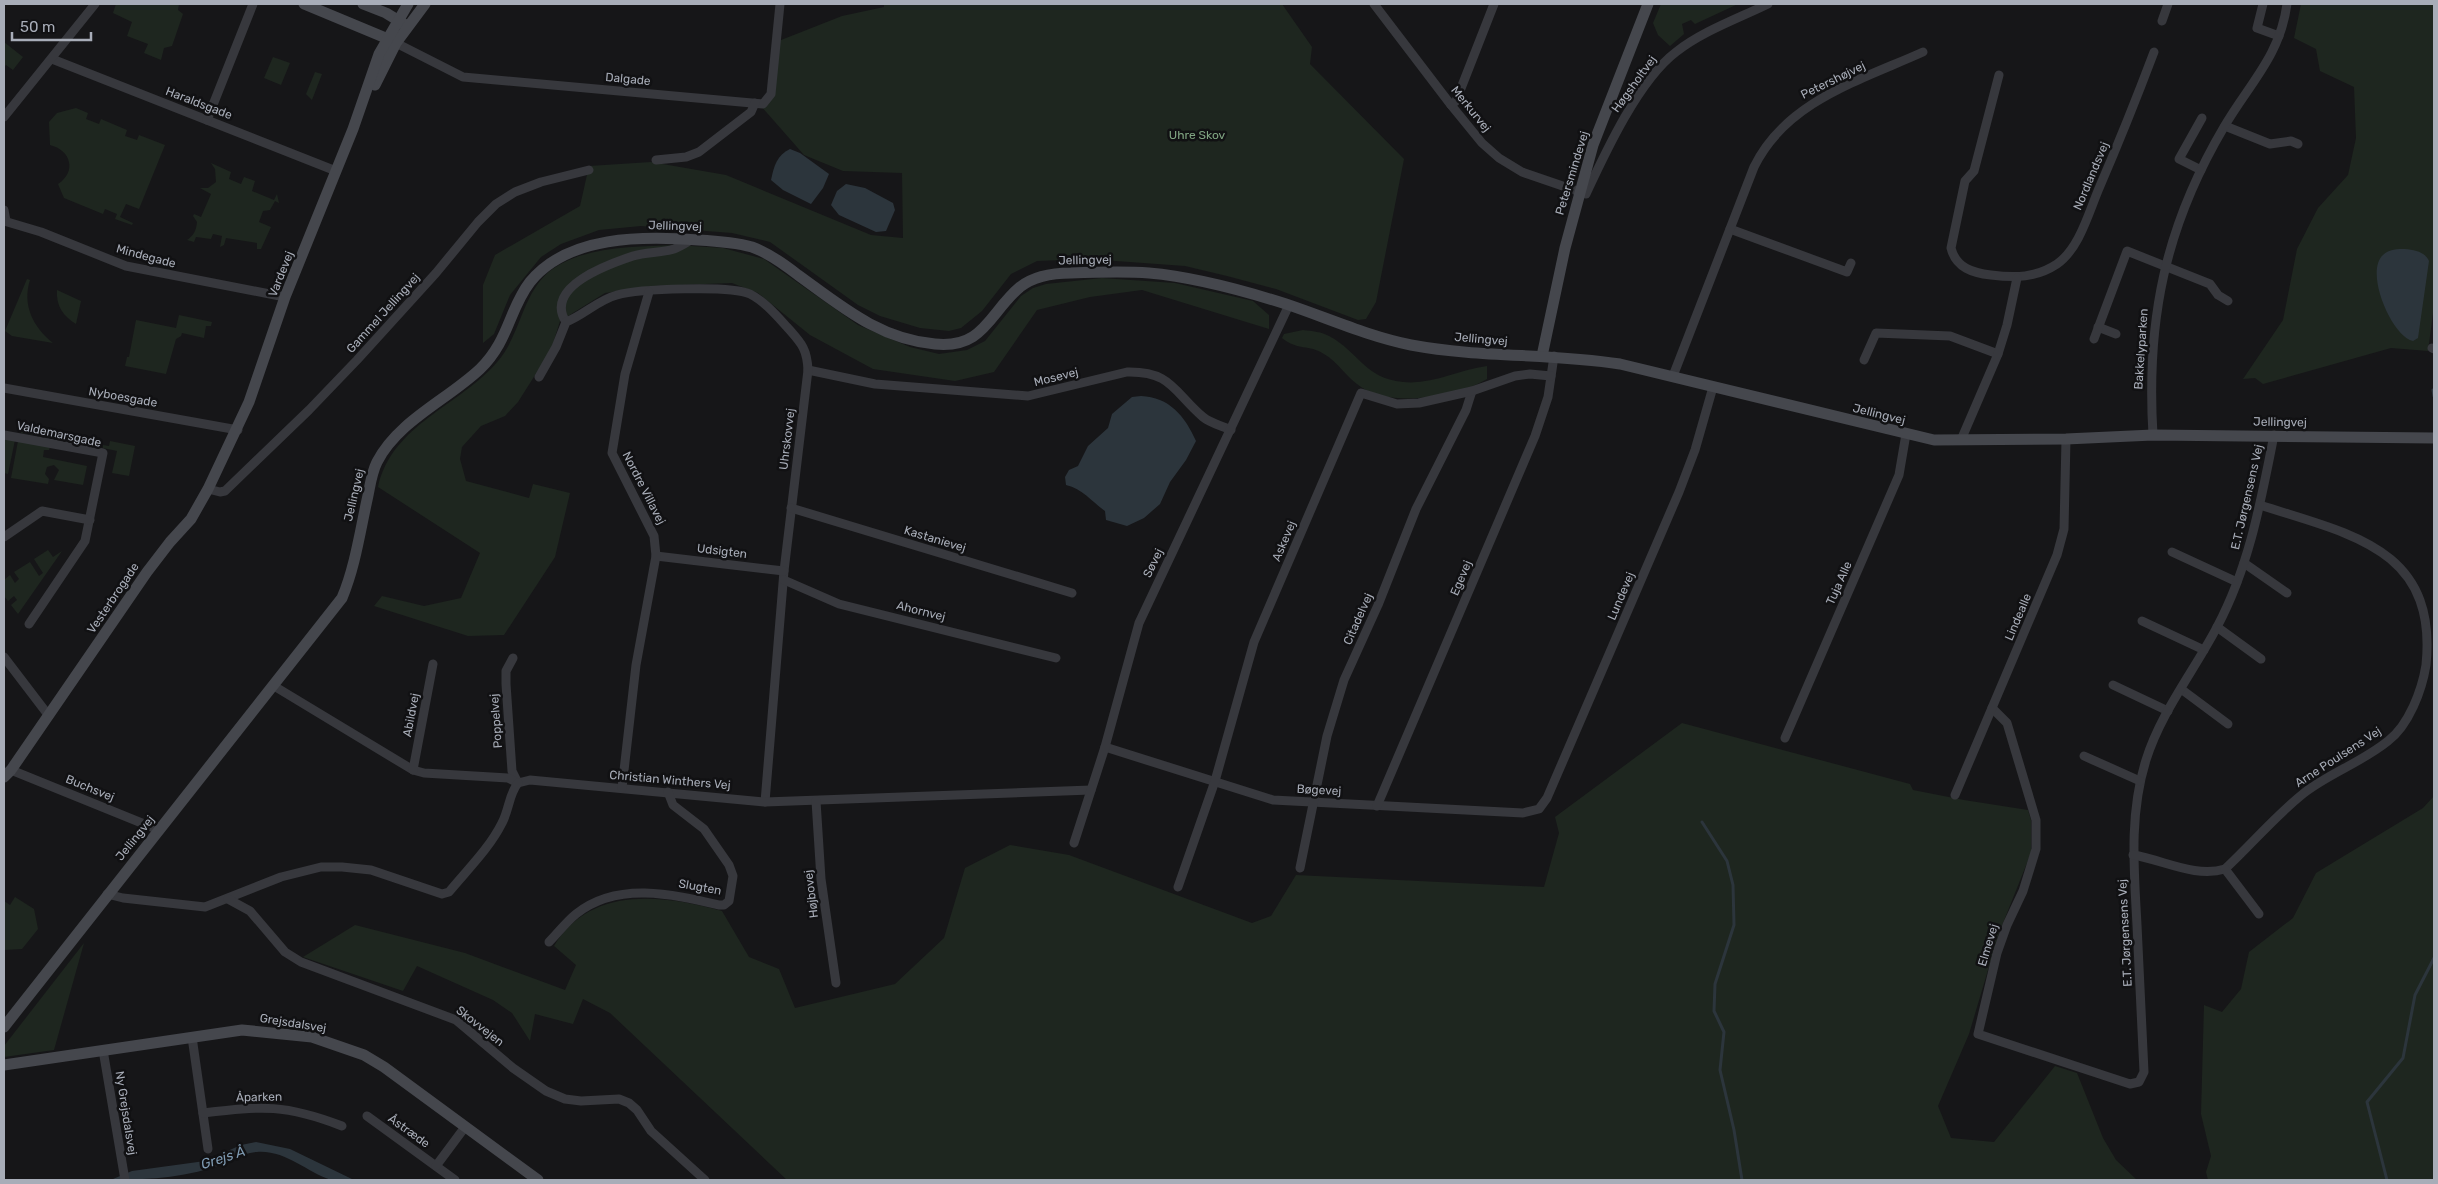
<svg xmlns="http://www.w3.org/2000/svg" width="2438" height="1184" viewBox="0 0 2438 1184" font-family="Rubik,sans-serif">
	<rect width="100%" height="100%" fill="#161618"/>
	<g fill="#1e261f">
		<polygon points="116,4 179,4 178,10 183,14 172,46 164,48 161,60 144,53 148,44 127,36 132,22 113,13"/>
		<polygon points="884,4 1282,4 1312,47 1310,64 1404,159 1376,302 1366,319 1358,320 1276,289 1227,276 1185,266 1088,259 1037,261 1011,274 982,311 961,328 949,331 920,328 880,316 858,305 770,242 732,233 641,226 599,230 561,244 541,257 510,295 494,334 483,343 483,285 495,255 580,206 589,166 651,162 726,175 871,235 903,238 902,173 843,171 804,155 761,106 773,93 776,42 842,16 884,7"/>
		<polygon points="1661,4 1738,4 1695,24 1691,20 1682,24 1684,34 1670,46 1658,35 1653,23"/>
		<polygon points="2301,4 2434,4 2434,306 2428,351 2391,348 2263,384 2255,378 2243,379 2283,320 2297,249 2318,208 2348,175 2356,138 2354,87 2320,71 2316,49 2294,38"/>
		<polygon points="4,42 23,57 13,70 6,65 4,67"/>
		<polygon points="273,57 290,63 281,85 264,78"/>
		<polygon points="315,72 322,74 312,100 306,94"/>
		<path d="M76 108 88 113 86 119 99 124 101 119 127 130 125 136 137 140 139 135 165 145 139 209 126 204 120 217 133 223 132 225 115 219 117 214 105 209 103 214 64 198 58 184C77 172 71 150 50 145L49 122 57 113Z"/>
		<path d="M211 163 231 172 229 179 241 184 244 177 255 181 252 191 274 200 277 194 279 203 275 201 270 210 263 211 259 222 271 227 261 249H257V243L226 238 224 245 220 247 222 236 213 234 211 239 196 237 194 242 187 240C194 235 196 231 197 222L193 216 194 214 201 217 211 194 200 188H208L216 182 215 169Z"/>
		<path d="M676 245 723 248 764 259 858 325 910 347 939 354 967 350 985 341 1021 296 1033 288 1046 284 1102 278 1175 283 1253 301 1269 315V329L1142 290 1090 297 1037 310 994 372 955 381 873 369 810 335 758 293 732 283 653 286 605 293 560 321 551 350 518 402 505 416 481 426 462 447 460 459 466 481 529 498 533 484 570 493 555 557 504 635 468 636 374 606 382 596 424 606 461 598 480 553 378 487C392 424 460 406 498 361 522 333 522 290 554 268 590 245 636 247 676 245Z"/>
		<path d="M27 279 30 280C22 305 33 327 53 343L12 336 5 331Z"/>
		<path d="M57 290 81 301 76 324C63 316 56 306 57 290Z"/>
		<polygon points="179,315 212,322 211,326 206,326 204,338 182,333 181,336 176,339 166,374 125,366 127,357 129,357 136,320 176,328"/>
		<path d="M1303 330C1312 331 1322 332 1329 336 1359 352 1364 378 1403 382 1432 385 1458 370 1487 366V379C1457 397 1391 408 1361 387 1347 378 1338 362 1324 354 1309 344 1298 351 1282 338L1284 334Z"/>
		<polygon points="22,425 30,427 30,431 34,431 35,428 51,430 51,434 61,432 56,439 21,433"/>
		<polygon points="64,433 71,434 71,438 76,439 77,436 89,438 88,442 95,443 95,446 66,441 67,436"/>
		<polygon points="4,438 15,440 8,474 4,473"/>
		<polygon points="18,441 50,447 49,450 44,450 43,457 87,466 83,485 54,480 59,470 54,465 47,467 45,474 49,479 48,484 11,478"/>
		<polygon points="110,441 135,446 129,476 112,473 117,451 103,448 103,445 109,446"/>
		<polygon points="48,550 53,557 62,551 18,614 11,605 17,600 14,596 8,601 4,596 4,580 10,575 15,583 19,579 14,572 30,562 39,576 43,573 34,559"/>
		<path d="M1682 723 1910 784 1913 790 1964 800 2028 810 2031 820V853L1999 933 1969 1034 1938 1106 1951 1138 1994 1142 2055 1066 2077 1073 2103 1138 2116 1160 2137 1180H787L610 1013 583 999 573 1024 535 1014 530 1041 512 1013 493 1000 417 966 403 991 303 957 355 925 465 953 565 990 576 965 554 946C591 885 663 895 722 911L749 957 779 969 795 1008 895 984 944 938 965 868 1010 845 1069 855 1252 923 1271 916 1296 875 1544 887 1559 833 1555 817Z"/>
		<polygon points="2434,796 2434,1180 2208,1180 2206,1172 2211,1156 2201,1114 2204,1005 2222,1012 2241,989 2249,952 2293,918 2316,873 2423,808"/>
		<polygon points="15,897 34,909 38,929 22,949 4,950 4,901 10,905"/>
		<polygon points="84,943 54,1050 4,1057 4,1046"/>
	</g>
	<g fill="#2c353c">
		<path d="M790 149 800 153 829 174 823 188 811 204 783 190 771 180C774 166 777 155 790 149Z"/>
		<polygon points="846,184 865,188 893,203 895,210 886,231 876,232 839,215 831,205 837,191"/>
		<path d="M2405 249C2415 250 2425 252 2429 261L2418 338 2413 341C2392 337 2364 272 2383 255 2389 249 2398 249 2405 249Z"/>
		<path d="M1141 396C1169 397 1185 416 1196 441L1186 460 1170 482 1160 504 1144 518 1127 526 1106 520 1105 511C1092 502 1083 489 1066 485L1065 477 1069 470 1078 466 1088 446 1108 428 1112 414 1132 397Z"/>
		<path d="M256 1142 290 1149 354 1180C347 1180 338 1182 331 1180 306 1172 286 1150 257 1152 240 1153 227 1164 211 1168 176 1179 137 1180 101 1180L113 1179 132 1171 205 1161 241 1145Z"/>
	</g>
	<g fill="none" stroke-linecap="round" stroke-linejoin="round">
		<g stroke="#2c353c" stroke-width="3">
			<polyline points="2433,390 2434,396"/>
			<polyline points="1702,822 1727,861 1733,885 1734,925 1715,984 1714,1011 1724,1032 1720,1070 1734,1130 1742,1180"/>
			<polyline points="2387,1180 2367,1102 2403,1058 2415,995 2434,958"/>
		</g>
		<g stroke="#37383d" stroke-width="9">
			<path d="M1374 4 1451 105 1482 143 1499 158 1522 172 1586 194C1606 151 1639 80 1676 52 1703 31 1737 19 1768 4"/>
			<polyline points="2263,4 2257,28 2279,36"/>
			<polyline points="2162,21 2168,4"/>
			<polyline points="396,43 463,77 763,104 771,94 780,4"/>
			<polyline points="52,59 336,171"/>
			<path d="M1999 75 1974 171 1965 181 1951 248C1956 268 1973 273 1991 275 2015 278 2036 278 2057 264 2080 248 2089 211 2100 186 2119 142 2137 97 2154 52"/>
			<polyline points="1451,105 1456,101 1494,4"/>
			<polyline points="4,117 95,4"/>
			<polyline points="207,120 253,4"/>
			<polyline points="2225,126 2270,144 2291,141 2298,144"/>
			<polyline points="656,160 686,157 699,152 751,112 755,103"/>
			<polyline points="2201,170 2179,159 2202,118"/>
			<polyline points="4,210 6,221"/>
			<polyline points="4,221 41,232 126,266 285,297"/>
			<polyline points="1730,229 1847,272 1851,263"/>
			<path d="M566 322C543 287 609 264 633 256 646 252 661 253 674 249 680 247 686 243 691 240"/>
			<polyline points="2098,327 2116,334"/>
			<polyline points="2094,339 2127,251 2210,284 2218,295 2228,301"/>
			<polyline points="2432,348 2434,349"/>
			<polyline points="1864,360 1876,333 1950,336 1998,354"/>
			<path d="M808 370 875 384 1028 396 1127 372C1171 371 1173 391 1203 417 1210 423 1222 426 1231 430"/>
			<path d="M1673 376 1754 167C1786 101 1861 80 1923 52"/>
			<path d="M539 377 556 347 566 322C584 315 598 300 617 295 638 289 731 285 750 294 764 301 776 315 787 327 801 343 807 348 808 370L784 571 765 802"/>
			<polyline points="4,388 238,430"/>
			<polyline points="4,435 103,453 85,541 29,624"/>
			<path d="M2153 435C2146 320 2165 227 2224 127 2249 84 2280 56 2287 4"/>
			<polyline points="1961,440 1998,354 2007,325 2017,278"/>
			<polyline points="208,489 220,492 225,491 309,410 357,360 436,273 478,222 496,204 515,192 541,182 589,170"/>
			<polyline points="791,508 1072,593"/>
			<polyline points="4,537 42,511 90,520"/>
			<polyline points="2172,552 2237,582"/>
			<polyline points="656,556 784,571"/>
			<polyline points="2244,563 2287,593"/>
			<polyline points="784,580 839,604 1056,658"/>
			<polyline points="2142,621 2204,650"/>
			<polyline points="2217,627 2261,659"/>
			<polyline points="4,657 49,716"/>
			<polyline points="513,658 506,671 506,684 512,771 518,783"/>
			<polyline points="2113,685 2168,711"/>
			<polyline points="274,686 413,770 424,773 508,778 518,783 530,780 765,802 1091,790"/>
			<polyline points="2181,689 2228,724"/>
			<path d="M1992 708 2007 723 2036 820V849L2023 891 2007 925 1997 953 1978 1034 2130 1084 2139 1082 2144 1072C2142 1023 2139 974 2137 925 2134 869 2129 814 2146 760 2161 712 2194 671 2217 627 2249 567 2261 501 2274 435"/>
			<polyline points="1785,738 1899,475 1906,434"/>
			<polyline points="1105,747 1273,800 1523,813 1539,809 1547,798 1679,492 1695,450 1713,387"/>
			<polyline points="2084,756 2140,781"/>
			<polyline points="11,770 159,830"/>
			<polyline points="413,770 433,664"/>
			<polyline points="622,788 636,665 656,556 654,536 612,453 625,374 649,292"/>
			<polyline points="1955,795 2057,555 2064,529 2066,439"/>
			<polyline points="816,801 821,879 836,983"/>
			<polyline points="1377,806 1535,436 1548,397 1554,356"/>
			<polyline points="1074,843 1105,747 1139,623 1289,305"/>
			<path d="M2133 855C2164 860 2195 878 2225 869 2252 844 2275 816 2304 793 2330 773 2362 762 2388 741 2409 725 2422 690 2426 665 2438 547 2348 534 2260 505"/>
			<polyline points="1300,868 1327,736 1344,680 1378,605 1416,509 1466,410 1472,391"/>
			<polyline points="2225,869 2259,914"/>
			<polyline points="1178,887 1215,781 1254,642 1361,393 1397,404 1419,403 1472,391 1515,376 1530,374 1551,376"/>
			<path d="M107 894 123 898 205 907 281 877 321 867H342L371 870 442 894 449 892C467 870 489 849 502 823 509 810 509 794 518 783"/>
			<polyline points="228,899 250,911 285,952 301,962 456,1020 513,1068 546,1091 565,1099 581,1101 619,1099 629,1103 637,1110 651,1131 705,1180"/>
			<path d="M549 942C558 933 566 922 576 914 617 881 672 894 719 905H724L729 901 733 876 729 865 704 829 673 805 668 792"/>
			<polyline points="192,1037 208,1149"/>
			<polyline points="103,1050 125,1180"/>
			<path d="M203 1113C263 1106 285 1104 342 1126"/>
			<polyline points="367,1116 455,1180"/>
			<polyline points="436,1166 465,1127"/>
		</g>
		<g stroke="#45474d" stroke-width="11">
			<polyline points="304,4 393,41"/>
			<polyline points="363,4 386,13 404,24"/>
			<polyline points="375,85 396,43 425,4"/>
			<polyline points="1542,356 1565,248 1593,145 1648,4"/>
			<polyline points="4,777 11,770 147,572 170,542 191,519 208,489 249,402 285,297 353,129 379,54 408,4"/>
			<path d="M4 1027 342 598C355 567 360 532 367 500 370 487 371 474 377 462 398 421 447 400 480 369 509 341 509 309 530 282 568 235 643 236 698 240 716 241 734 242 752 247 769 253 784 264 798 275 841 306 879 339 935 344 984 349 989 313 1020 287 1034 276 1054 273 1071 273 1097 272 1124 271 1149 273 1195 277 1242 290 1286 304 1328 318 1367 336 1411 345 1481 358 1551 353 1620 364L1934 440 2066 439 2153 435 2434 438"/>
			<polyline points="4,1065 242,1030 312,1037 364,1055 384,1067 538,1180"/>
		</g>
	</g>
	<g text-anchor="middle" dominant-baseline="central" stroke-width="5" stroke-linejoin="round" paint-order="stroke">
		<g font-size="12" fill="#a8adb8" stroke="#111113">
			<text transform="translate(628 79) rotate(5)">Dalgade</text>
			<text transform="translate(1833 80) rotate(-26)">Petershøjvej</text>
			<text transform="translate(1634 84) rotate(-54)">Høgsholtvej</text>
			<text transform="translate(199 103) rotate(21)">Haraldsgade</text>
			<text transform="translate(1471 109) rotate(51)">Merkurvej</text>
			<text transform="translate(1572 173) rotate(-73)">Petersmindevej</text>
			<text transform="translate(2091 176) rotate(-67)">Nordlandsvej</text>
			<text transform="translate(675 226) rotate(2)">Jellingvej</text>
			<text transform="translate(146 256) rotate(15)">Mindegade</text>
			<text transform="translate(1085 260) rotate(-1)">Jellingvej</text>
			<text transform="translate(281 274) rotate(-68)">Vardevej</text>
			<text transform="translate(383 313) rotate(-48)">Gammel Jellingvej</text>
			<text transform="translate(1481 339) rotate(5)">Jellingvej</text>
			<text transform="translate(2141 349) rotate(-86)">Bakkelyparken</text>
			<text transform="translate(1056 377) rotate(-14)">Mosevej</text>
			<text transform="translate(123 397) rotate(10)">Nyboesgade</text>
			<text transform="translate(1879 414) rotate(14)">Jellingvej</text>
			<text transform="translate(2280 422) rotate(1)">Jellingvej</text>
			<text transform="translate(59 434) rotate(12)">Valdemarsgade</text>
			<text transform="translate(787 439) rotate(-83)">Uhrskovvej</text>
			<text transform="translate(644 488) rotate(63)">Nordre Villavej</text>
			<text transform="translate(354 495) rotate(-77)">Jellingvej</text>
			<text transform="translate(2247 497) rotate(-77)">E.T. Jørgensens Vej</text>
			<text transform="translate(935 539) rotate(17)">Kastanievej</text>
			<text transform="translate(1284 541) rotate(-67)">Askevej</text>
			<text transform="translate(722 551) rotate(7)">Udsigten</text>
			<text transform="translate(1153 563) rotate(-64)">Søvej</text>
			<text transform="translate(1461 578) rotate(-67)">Egevej</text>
			<text transform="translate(1839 583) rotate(-66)">Tuja Alle</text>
			<text transform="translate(1621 596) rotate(-67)">Lundevej</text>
			<text transform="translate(113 598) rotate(-56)">Vesterbrogade</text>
			<text transform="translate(921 611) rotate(14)">Ahornvej</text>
			<text transform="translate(2018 617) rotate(-67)">Lindealle</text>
			<text transform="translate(1358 619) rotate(-66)">Citadelvej</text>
			<text transform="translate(411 715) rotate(-79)">Abildvej</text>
			<text transform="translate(496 721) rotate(-94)">Poppelvej</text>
			<text transform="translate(2338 757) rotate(-33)">Arne Poulsens Vej</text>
			<text transform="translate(670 780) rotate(5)">Christian Winthers Vej</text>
			<text transform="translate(90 788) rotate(22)">Buchsvej</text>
			<text transform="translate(1319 790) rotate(3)">Bøgevej</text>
			<text transform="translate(135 838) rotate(-51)">Jellingvej</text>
			<text transform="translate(700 887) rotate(10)">Slugten</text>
			<text transform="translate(811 894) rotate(-97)">Højbovej</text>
			<text transform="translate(2125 933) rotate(-93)">E.T. Jørgensens Vej</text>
			<text transform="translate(1988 945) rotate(-73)">Elmevej</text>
			<text transform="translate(293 1023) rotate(9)">Grejsdalsvej</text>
			<text transform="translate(480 1026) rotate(38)">Skovvejen</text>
			<text transform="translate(259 1097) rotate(-1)">Åparken</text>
			<text transform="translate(126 1113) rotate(81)">Ny Grejsdalsvej</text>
			<text transform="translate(409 1131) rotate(36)">Åstræde</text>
		</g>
		<g font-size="12" fill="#7fa381" stroke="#111113">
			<text x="1197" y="135">Uhre Skov</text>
		</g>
		<g font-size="14" font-style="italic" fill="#7f9bb3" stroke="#111113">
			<text transform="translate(223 1158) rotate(-18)">Grejs Å</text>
		</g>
	</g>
	<rect width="2438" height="1184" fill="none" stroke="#a8adb8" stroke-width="10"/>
	<path d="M12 32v8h79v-8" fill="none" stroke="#a8adb8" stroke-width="2.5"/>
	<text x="20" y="32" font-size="15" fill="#a8adb8" stroke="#111113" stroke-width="4" paint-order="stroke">50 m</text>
</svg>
